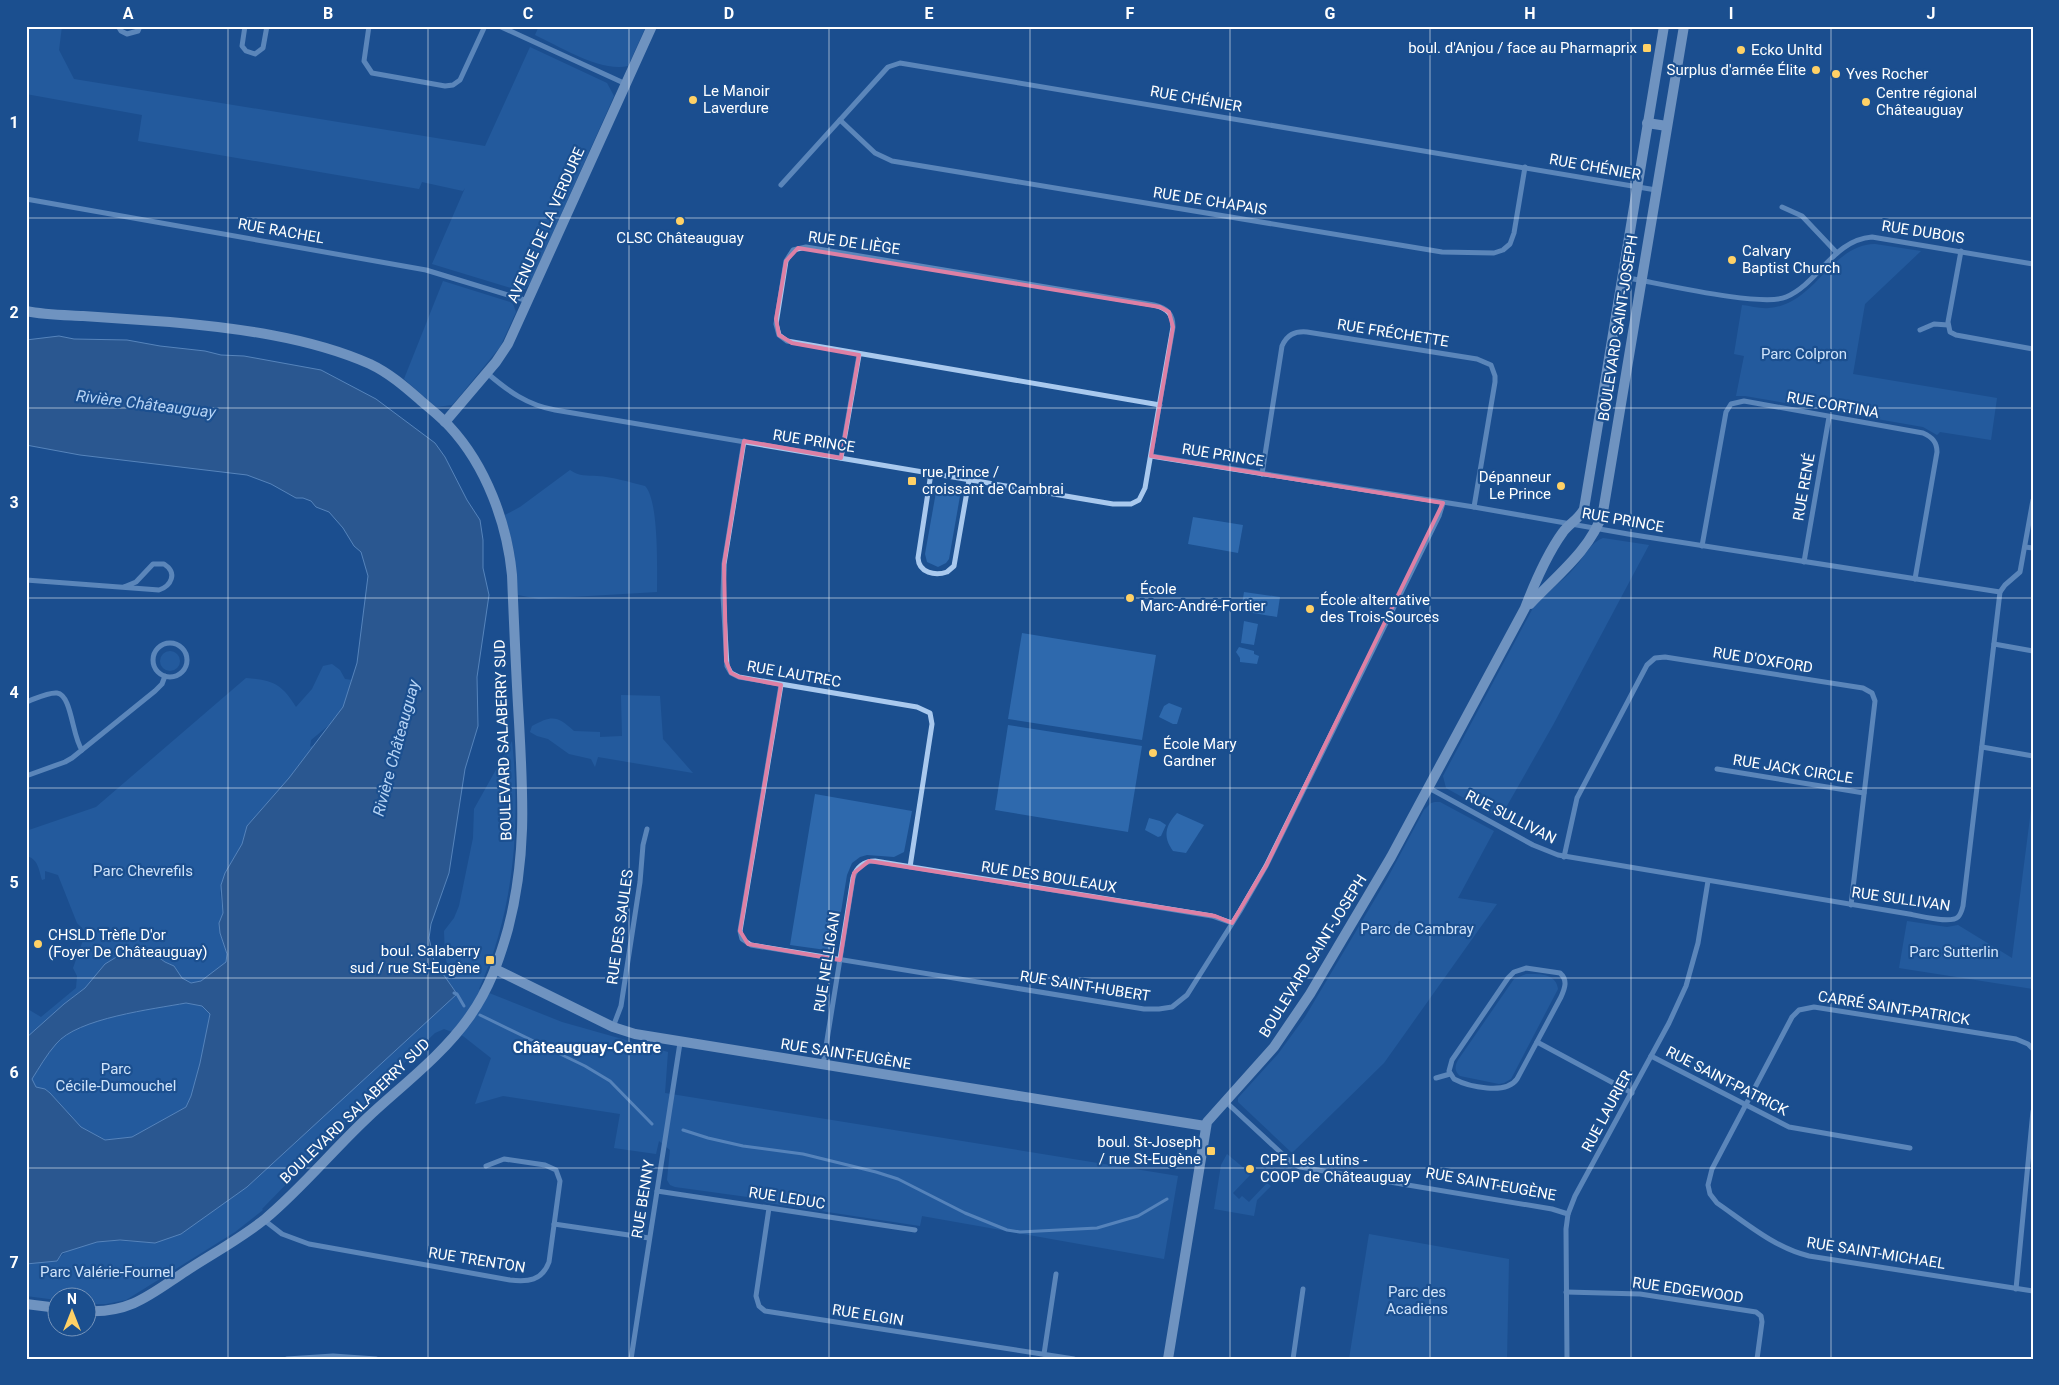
<svg xmlns="http://www.w3.org/2000/svg" width="2059" height="1385" viewBox="0 0 2059 1385" font-family="Roboto,sans-serif">
	<rect width="100%" height="100%" fill="#1b4f8f"/>
	<g fill="#2e69ad">
		<polygon points="26,26 62,26 59,50 74,79 485,146 530,47 607,83 614,96 530,284 525,289 517,290 432,264 465,188 463,191 422,182 419,189 138,141 142,115 26,94"/>
		<path d="M539 26H646L628 66C600 72 561 47 535 35Z"/>
		<path d="M1875 244 1921 251 1865 304 1853 374 1997 398 1991 440 1940 432 1937 435 1923 427 1745 396H1736L1744 356 1734 354 1742 305C1751 306 1760 309 1769 308 1815 305 1830 245 1875 244Z"/>
		<polygon points="443,281 510,302 513,304 516,312 500,347 459,397 452,405 436,407 404,379"/>
		<path d="M570 470C580 477 586 475 597 476 613 477 629 482 645 486 659 500 657 569 657 592L554 598 539 599 518 595 514 551 505 515 520 507Z"/>
		<polygon points="938,490 957,494 960,496 949,559 946,563 938,567 927,562 925,554 936,492"/>
		<polygon points="1193,517 1243,525 1238,553 1188,544"/>
		<path d="M1603 538 1649 545 1553 725 1500 818 1446 788 1443 776 1533 608C1546 591 1563 582 1576 566 1584 557 1591 542 1603 538Z"/>
		<polygon points="1244,592 1280,597 1277,617 1241,611"/>
		<polygon points="1244,621 1258,624 1254,645 1241,643"/>
		<polygon points="1022,633 1156,655 1142,740 1008,719"/>
		<polygon points="1239,647 1254,651 1254,654 1259,656 1257,664 1240,662 1240,658 1236,652"/>
		<circle cx="170" cy="661" r="10"/>
		<path d="M332 664 340 670 345 679 352 680 343 707 329 725 311 740 310 747 314 745 289 778 247 826 242 844 225 873 220 893 223 913 219 923 220 933 227 954V962L201 981 190 983 182 978 174 966 165 962 151 952 132 951 117 956 105 964 85 988 64 1004 26 1038V1008L41 1017 76 988 77 976 73 968 86 932 77 923 58 875 45 871V879L42 880C39 870 38 858 26 856V831L96 807 246 678C273 680 282 684 296 707L312 689 323 666Z"/>
		<path d="M621 695 660 696 663 739 693 773 598 757 595 767 591 759 569 754 548 739 537 736 530 732 532 726C553 715 557 716 574 731L600 732V737L622 736Z"/>
		<polygon points="1169,703 1182,708 1177,724 1173,724 1159,717 1164,706"/>
		<polygon points="1008,725 1142,746 1128,832 995,810"/>
		<path d="M512 741C521 824 514 912 479 989L562 1022 668 1052 665 1093 1178 1176 1164 1259 922 1216 920 1226 768 1203 755 1198 675 1187 670 1185 667 1180 670 1150 659 1141 656 1154 614 1148 620 1114 503 1096 475 1104 491 1058 463 1036 444 1029 435 1033 415 1052 262 1209 263 1210 235 1232 126 1300 106 1304H88V1298H58L57 1300 26 1296V1264L57 1261C75 1235 128 1241 155 1243L457 994 434 961 453 974 448 968 445 955 444 931 454 918 459 906 473 838 474 809Z"/>
		<polygon points="815,794 912,811 904,852 894,857 867,855 860,857 852,863 847,875 836,942 831,949 826,950 790,945"/>
		<polygon points="1435,802 1440,802 1494,831 1458,898 1497,904 1384,1063 1292,1153 1238,1102 1238,1098 1278,1054 1305,1017 1387,879 1424,810 1431,803"/>
		<polygon points="2031,810 2033,989 1899,968 1907,921 1947,927 1958,925 2012,958"/>
		<path d="M1177 813 1204 825 1186 853 1173 851C1162 836 1166 825 1177 813Z"/>
		<polygon points="1149,818 1160,821 1166,825 1161,836 1158,837 1145,830"/>
		<path d="M1526 974C1539 974 1556 973 1558 989L1511 1079 1504 1083 1499 1084 1460 1076C1454 1071 1455 1066 1458 1060L1514 979Z"/>
		<path d="M186 1003 202 1006 210 1014 200 1063 191 1096 186 1107 132 1137 106 1140 81 1127 50 1093 45 1089 36 1087 32 1079C39 1068 47 1054 56 1044 78 1018 153 1009 186 1003Z"/>
		<polygon points="1227,1154 1251,1174 1233,1193 1239,1199 1242,1196 1249,1202 1267,1183 1271,1186 1257,1200 1254,1216 1214,1209 1221,1165"/>
		<polygon points="1369,1234 1509,1259 1507,1359 1349,1359"/>
	</g>
	<path fill="#3c6290" stroke="#9cc4f0" fill-rule="evenodd" d="M59 336 74 339 127 340 160 346 205 351 221 355 244 356 321 370 376 399 435 443 445 457 467 500 480 520 483 540V568L489 595 477 677 478 726 465 769 449 873 431 924 429 938 434 961 457 994 247 1187 181 1234 155 1243 120 1240 97 1242 62 1253 57 1261 26 1264V1038L64 1004 85 988 105 964 118 956 132 951 151 952 165 962 174 966 182 978 191 983 201 981 226 962 227 954 220 933 219 923 223 913 221 885 225 873 242 844 247 826 289 778 343 707 357 663 368 576 361 552 354 546 343 528 329 512 316 507 311 501 303 498H296L271 484 247 475 80 455 26 445V340ZM186 1003 202 1006 210 1014 200 1063 191 1096 186 1107 132 1137 105 1140 81 1127 50 1093 45 1089 36 1087 32 1079C39 1068 47 1054 56 1044 77 1018 154 1009 186 1003Z"/>
	<g fill="none" stroke-linecap="round" stroke-linejoin="round">
		<g stroke="#9cc4f0" stroke-width="3">
			<polyline points="454,993 457,994 464,1006"/>
			<polyline points="480,1015 585,1066 610,1081 652,1124"/>
			<polyline points="683,1130 708,1138 743,1146 803,1154 876,1172 898,1179 965,1213 1007,1230 1020,1232 1097,1228 1138,1216 1167,1199"/>
		</g>
		<g stroke="#a9c9ee" stroke-width="5">
			<polyline points="118,26 121,31 127,34 138,31 140,26"/>
			<polyline points="245,26 242,46 246,51 255,54 263,48 267,26"/>
			<polyline points="369,26 364,61 372,73 445,86 453,85 460,80 485,26"/>
			<polyline points="499,26 626,84"/>
			<polyline points="840,120 875,153 892,161 1442,252 1494,253 1503,250 1510,244 1514,233 1525,167"/>
			<polyline points="781,185 888,67 900,63 1656,190"/>
			<polyline points="26,199 426,270 528,301"/>
			<polyline points="1782,207 1802,216 1837,253"/>
			<polyline points="1961,251 1948,322 1950,332 1956,335 2033,349"/>
			<path d="M1623 277C1654 282 1762 308 1786 297 1819 283 1833 240 1872 237L2033 264"/>
			<polyline points="1920,330 1934,324 1948,325"/>
			<path d="M487 373C508 391 527 405 555 410L1113 504H1131L1139 500 1145 488 1161 395 1173 327C1173 314 1167 308 1154 305L806 247 793 250 786 261 776 324 779 335 787 341 1160 405"/>
			<polyline points="744,441 724,564 723,595 727,666 731,673 739,677 917,707 930,713 932,724 910,867"/>
			<polyline points="1151,456 1474,507 1628,534 2000,592"/>
			<polyline points="841,458 859,355"/>
			<path d="M931 473 918 558C919 573 935 576 947 572L954 566 969 480"/>
			<path d="M1262 474 1282 346C1287 335 1294 331 1307 332L1477 359 1491 365 1495 376V382L1474 507"/>
			<path d="M1702 546 1726 412 1731 404 1744 401 1923 433C1932 437 1937 442 1937 452L1915 579"/>
			<polyline points="2025,547 2033,548"/>
			<polyline points="1804,562 1829,417"/>
			<path d="M26 580 159 590C171 586 178 573 164 564H153L136 582 124 587"/>
			<circle cx="170" cy="660" r="17"/>
			<polyline points="1994,644 2033,651"/>
			<polyline points="781,685 740,931 742,939 751,945 1144,1009 1159,1009 1172,1007 1187,995 1240,911 1266,866 1439,516 1443,503"/>
			<path d="M26 702C35 699 48 692 57 693 72 695 72 737 82 750"/>
			<polyline points="1982,747 2033,756"/>
			<polyline points="1717,769 1864,793"/>
			<polyline points="26,776 65,762 72,758 155,691 162,684 165,676"/>
			<path d="M1429 788 1533 845 1558 855 1909 914C1919 916 1951 924 1958 917 1961 914 1962 910 1963 906L2000 592 2005 585 2020 572 2033 500"/>
			<polyline points="1564,857 1577,798 1647,665 1655,658 1665,657 1863,688 1872,693 1875,701 1851,905"/>
			<path d="M1526 968 1560 973C1568 980 1565 988 1561 997L1517 1079C1506 1095 1469 1087 1454 1079L1449 1071 1452 1060 1508 978 1514 972Z"/>
			<polyline points="613,1027 621,1006 640,882 643,845 647,829"/>
			<polyline points="1537,1042 1632,1093"/>
			<path d="M2033 1049 2028 1044 2016 1039 1814 1007 1799 1010 1792 1017 1712 1169 1708 1185 1710 1194 1717 1203C1746 1223 1775 1248 1809 1256L2033 1291"/>
			<polyline points="1651,1056 1789,1127 1910,1148"/>
			<path d="M823 1065 853 878C856 867 864 861 875 861L1212 916 1232 923"/>
			<polyline points="1436,1078 1450,1074"/>
			<polyline points="1226,1102 1292,1163 1300,1167 1552,1209 1568,1214"/>
			<polyline points="657,1191 915,1230"/>
			<polyline points="769,1208 756,1296 759,1306 765,1311 1074,1359"/>
			<path d="M264 1220 282 1234 309 1244 510 1280C528 1282 542 1281 549 1262L560 1181 556 1170 545 1165 504 1159 486 1166"/>
			<polyline points="554,1224 649,1238"/>
			<polyline points="2016,1289 2033,1111"/>
			<polyline points="1566,1292 1640,1294 1756,1312 1761,1316 1762,1322 1757,1359"/>
			<polyline points="1044,1354 1056,1274"/>
			<polyline points="287,1359 333,1356 376,1359"/>
			<polyline points="631,1359 680,1043"/>
			<polyline points="1293,1359 1303,1289"/>
			<polyline points="1567,1359 1566,1229 1568,1214 1575,1196 1669,1023 1686,986 1698,943 1708,881"/>
		</g>
		<g stroke="#d6e6fa" stroke-width="10">
			<polyline points="1647,123 1667,126"/>
			<path d="M26 311C45 315 64 315 83 316 112 318 141 320 170 322 236 328 309 337 370 364 389 373 404 386 419 399 429 408 441 417 450 427 486 466 507 523 512 575 514 624 516 673 519 722 523 795 527 857 508 929 499 961 489 989 470 1016 442 1056 401 1086 366 1119 332 1151 301 1189 265 1219 240 1239 212 1254 186 1271 151 1294 131 1313 88 1311"/>
			<polyline points="445,422 496,362 508,344 652,26"/>
			<path d="M1530 604C1555 577 1591 550 1603 512L1684 26"/>
			<polyline points="495,969 613,1027 635,1034 1205,1126"/>
			<polyline points="26,1304 58,1308"/>
			<path d="M1168 1359 1207 1122 1274 1047 1310 994 1391 857 1525 608C1535 582 1547 554 1563 532 1570 523 1579 519 1584 509L1664 26"/>
		</g>
	</g>
	<path d="M0 0H2059V1385H0ZM798 248 1160 307 1169 312 1173 327 1151 456 1443 503 1266 866 1232 923 1215 916 869 861 854 873 840 960 748 944 740 931 781 685 739 677 731 673 726 661 724 564 744 441 841 458 859 355 792 343 779 335 776 319 786 261Z" fill="#1b4f8f" fill-opacity=".55" fill-rule="evenodd"/>
	<path fill="none" stroke="#dd80a5" stroke-width="4" stroke-linejoin="round" d="M798 248 1160 307 1169 312 1173 327 1151 456 1443 503 1266 866 1232 923 1215 916 869 861 854 873 840 960 748 944 740 931 781 685 739 677 731 673 726 661 724 564 744 441 841 458 859 355 792 343 779 335 776 319 786 261Z"/>
	<path fill="none" stroke="#fff" stroke-width="1" stroke-opacity="0.55" d="M228 26V1359M428 26V1359M629 26V1359M829 26V1359M1030 26V1359M1230 26V1359M1430 26V1359M1631 26V1359M1831 26V1359M26 218H2033M26 408H2033M26 598H2033M26 788H2033M26 978H2033M26 1168H2033"/>
	<g fill="#ffd166" stroke="#1b4f8f" stroke-width="2">
		<rect x="1642" y="43" width="10" height="10" rx="2.5"/>
		<circle cx="1741" cy="50" r="5"/>
		<circle cx="1816" cy="70" r="5"/>
		<circle cx="1836" cy="74" r="5"/>
		<circle cx="693" cy="100" r="5"/>
		<circle cx="1866" cy="102" r="5"/>
		<circle cx="680" cy="221" r="5"/>
		<circle cx="1732" cy="260" r="5"/>
		<rect x="907" y="476" width="10" height="10" rx="2.5"/>
		<circle cx="1561" cy="486" r="5"/>
		<circle cx="1130" cy="598" r="5"/>
		<circle cx="1310" cy="609" r="5"/>
		<circle cx="1153" cy="753" r="5"/>
		<circle cx="38" cy="944" r="5"/>
		<rect x="485" y="955" width="10" height="10" rx="2.5"/>
		<rect x="1206" y="1146" width="10" height="10" rx="2.5"/>
		<circle cx="1250" cy="1169" r="5"/>
	</g>
	<g text-anchor="middle" dominant-baseline="central" stroke-width="4.5" stroke-linejoin="round" paint-order="stroke">
		<g font-size="15" fill="#fff" stroke="#1b4f8f" text-anchor="start">
			<text x="1637" y="48" text-anchor="end">boul. d'Anjou / face au Pharmaprix</text>
			<text x="1751" y="50">Ecko Unltd</text>
			<text x="1806" y="70" text-anchor="end">Surplus d'armée Élite</text>
			<text x="1846" y="74">Yves Rocher</text>
			<text x="703" y="91">Le Manoir<tspan x="703" dy="17">Laverdure</tspan></text>
			<text x="1876" y="93">Centre régional<tspan x="1876" dy="17">Châteauguay</tspan></text>
			<text x="680" y="238" text-anchor="middle">CLSC Châteauguay</text>
			<text x="1742" y="251">Calvary<tspan x="1742" dy="17">Baptist Church</tspan></text>
			<text x="922" y="472">rue Prince /<tspan x="922" dy="17">croissant de Cambrai</tspan></text>
			<text x="1551" y="477" text-anchor="end">Dépanneur<tspan x="1551" dy="17">Le Prince</tspan></text>
			<text x="1140" y="589">École<tspan x="1140" dy="17">Marc-André-Fortier</tspan></text>
			<text x="1320" y="600">École alternative<tspan x="1320" dy="17">des Trois-Sources</tspan></text>
			<text x="1163" y="744">École Mary<tspan x="1163" dy="17">Gardner</tspan></text>
			<text x="48" y="935">CHSLD Trèfle D'or<tspan x="48" dy="17">(Foyer De Châteauguay)</tspan></text>
			<text x="480" y="951" text-anchor="end">boul. Salaberry<tspan x="480" dy="17">sud / rue St-Eugène</tspan></text>
			<text x="1201" y="1142" text-anchor="end">boul. St-Joseph<tspan x="1201" dy="17">/ rue St-Eugène</tspan></text>
			<text x="1260" y="1160">CPE Les Lutins -<tspan x="1260" dy="17">COOP de Châteauguay</tspan></text>
		</g>
		<g font-size="15" fill="#fff" stroke="#1b4f8f">
			<text transform="translate(1196 99) rotate(10)">RUE CHÉNIER</text>
			<text transform="translate(1595 167) rotate(10)">RUE CHÉNIER</text>
			<text transform="translate(1210 201) rotate(9)">RUE DE CHAPAIS</text>
			<text transform="translate(546 225) rotate(-66)">AVENUE DE LA VERDURE</text>
			<text transform="translate(281 231) rotate(10)">RUE RACHEL</text>
			<text transform="translate(1923 232) rotate(9)">RUE DUBOIS</text>
			<text transform="translate(854 243) rotate(8)">RUE DE LIÈGE</text>
			<text transform="translate(1618 328) rotate(-81)">BOULEVARD SAINT-JOSEPH</text>
			<text transform="translate(1393 333) rotate(9)">RUE FRÉCHETTE</text>
			<text transform="translate(1833 405) rotate(10)">RUE CORTINA</text>
			<text transform="translate(814 441) rotate(9)">RUE PRINCE</text>
			<text transform="translate(1223 455) rotate(9)">RUE PRINCE</text>
			<text transform="translate(1804 487) rotate(-80)">RUE RENÉ</text>
			<text transform="translate(1623 520) rotate(10)">RUE PRINCE</text>
			<text transform="translate(1763 660) rotate(9)">RUE D'OXFORD</text>
			<text transform="translate(794 674) rotate(10)">RUE LAUTREC</text>
			<text transform="translate(503 740) rotate(-92)">BOULEVARD SALABERRY SUD</text>
			<text transform="translate(1793 769) rotate(9)">RUE JACK CIRCLE</text>
			<text transform="translate(1511 817) rotate(27)">RUE SULLIVAN</text>
			<text transform="translate(1049 877) rotate(9)">RUE DES BOULEAUX</text>
			<text transform="translate(1901 899) rotate(8)">RUE SULLIVAN</text>
			<text transform="translate(620 927) rotate(-82)">RUE DES SAULES</text>
			<text transform="translate(1313 956) rotate(-58)">BOULEVARD SAINT-JOSEPH</text>
			<text transform="translate(827 962) rotate(-81)">RUE NELLIGAN</text>
			<text transform="translate(1085 986) rotate(9)">RUE SAINT-HUBERT</text>
			<text transform="translate(1894 1008) rotate(9)">CARRÉ SAINT-PATRICK</text>
			<text transform="translate(846 1054) rotate(9)">RUE SAINT-EUGÈNE</text>
			<text transform="translate(1727 1081) rotate(27)">RUE SAINT-PATRICK</text>
			<text transform="translate(355 1111) rotate(-44)">BOULEVARD SALABERRY SUD</text>
			<text transform="translate(1607 1111) rotate(-62)">RUE LAURIER</text>
			<text transform="translate(1491 1184) rotate(10)">RUE SAINT-EUGÈNE</text>
			<text transform="translate(787 1198) rotate(9)">RUE LEDUC</text>
			<text transform="translate(643 1199) rotate(-81)">RUE BENNY</text>
			<text transform="translate(1876 1253) rotate(9)">RUE SAINT-MICHAEL</text>
			<text transform="translate(477 1260) rotate(9)">RUE TRENTON</text>
			<text transform="translate(1688 1290) rotate(8)">RUE EDGEWOOD</text>
			<text transform="translate(868 1315) rotate(9)">RUE ELGIN</text>
		</g>
		<g font-size="15" fill="#cfe3fa" stroke="#1b4f8f">
			<text x="1804" y="354">Parc Colpron</text>
			<text x="143" y="871">Parc Chevrefils</text>
			<text x="1417" y="929">Parc de Cambray</text>
			<text x="1954" y="952">Parc Sutterlin</text>
			<text x="116" y="1069">Parc<tspan x="116" dy="17">Cécile-Dumouchel</tspan></text>
			<text x="107" y="1272">Parc Valérie-Fournel</text>
			<text x="1417" y="1292">Parc des<tspan x="1417" dy="17">Acadiens</tspan></text>
		</g>
		<g font-size="16" font-style="italic" fill="#b5d3f5" stroke="#1b4f8f">
			<text transform="translate(146 404) rotate(7)">Rivière Châteauguay</text>
			<text transform="translate(396 748) rotate(-75)">Rivière Châteauguay</text>
		</g>
		<g font-size="16" font-weight="bold" fill="#fff" stroke="#1b4f8f">
			<text x="587" y="1047">Châteauguay-Centre</text>
		</g>
	</g>
	<rect width="2059" height="1385" fill="none" stroke="#1b4f8f" stroke-width="55"/>
	<g transform="translate(72 1312)"><circle r="24" fill="#1b4f8f" stroke="#7695bc"/>
	<path d="M0-4L9 19L0 12L-9 19Z" fill="#ffd166"/>
	<text y="-8" font-size="14" font-weight="bold" text-anchor="middle" fill="#ffffff">N</text>
	</g>
	<rect x="28" y="28" width="2004" height="1330" fill="none" stroke="#fff" stroke-width="2"/>
	<g font-size="16" text-anchor="middle" font-weight="bold" fill="#fff">
		<text x="128" y="19">A</text>
		<text x="328" y="19">B</text>
		<text x="528" y="19">C</text>
		<text x="729" y="19">D</text>
		<text x="929" y="19">E</text>
		<text x="1130" y="19">F</text>
		<text x="1330" y="19">G</text>
		<text x="1530" y="19">H</text>
		<text x="1731" y="19">I</text>
		<text x="1931" y="19">J</text>
		<text x="14" y="128">1</text>
		<text x="14" y="318">2</text>
		<text x="14" y="508">3</text>
		<text x="14" y="698">4</text>
		<text x="14" y="888">5</text>
		<text x="14" y="1078">6</text>
		<text x="14" y="1268">7</text>
	</g>
</svg>
